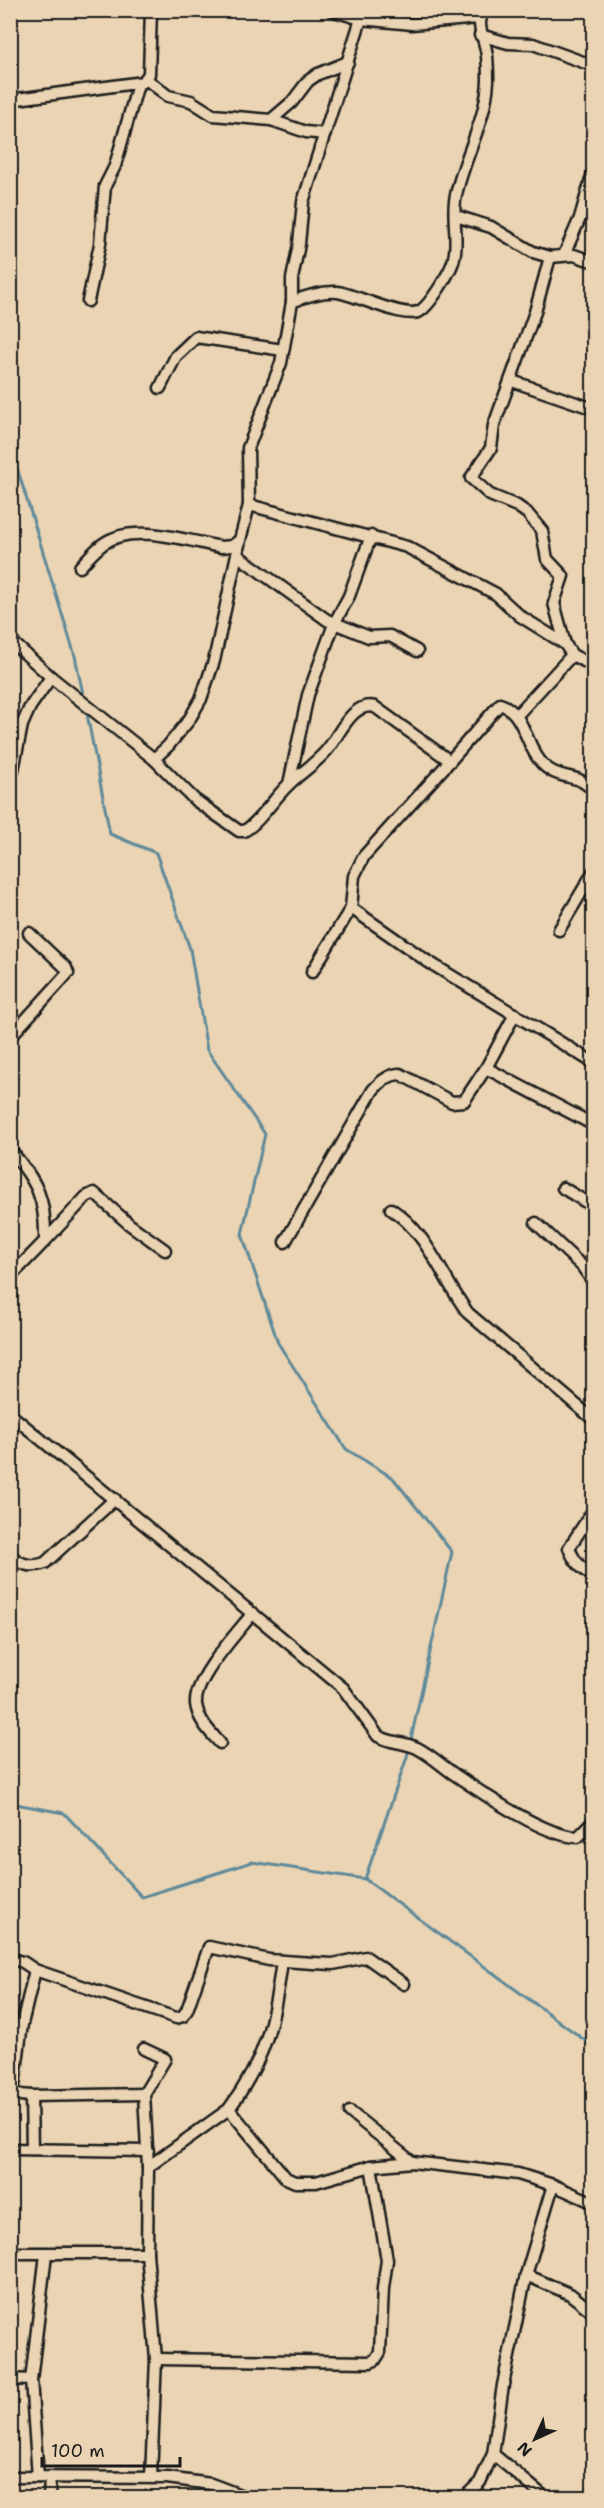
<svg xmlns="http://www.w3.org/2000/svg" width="604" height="2508" viewBox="0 0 604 2508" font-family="'Shantell Sans',sans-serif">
	<rect width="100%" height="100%" fill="#ead4b3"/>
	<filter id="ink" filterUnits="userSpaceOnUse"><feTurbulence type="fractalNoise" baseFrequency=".0167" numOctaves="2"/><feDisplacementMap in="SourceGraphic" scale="12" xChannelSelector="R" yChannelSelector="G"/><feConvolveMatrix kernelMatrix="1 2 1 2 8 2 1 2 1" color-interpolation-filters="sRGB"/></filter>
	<g filter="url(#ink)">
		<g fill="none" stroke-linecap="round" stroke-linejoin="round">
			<g stroke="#5f8999" stroke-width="3">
				<polyline points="10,445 75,656 83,694"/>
				<polyline points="87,714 110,834 156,853 190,949 207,1050 265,1134 242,1234 278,1343 346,1449 393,1478 452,1552 407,1757 365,1879"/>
				<polyline points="10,1803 64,1813 142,1897 252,1862 365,1879 594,2047"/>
			</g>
			<g stroke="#1c1c1c" stroke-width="15">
				<g id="minor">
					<polyline points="331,10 361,19 412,24 479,18"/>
					<polyline points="480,35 508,43 533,44 594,66"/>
					<polyline points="146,79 168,96 191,101 213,115 271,120 306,132 325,134"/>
					<polyline points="10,100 143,82 149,74 151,10"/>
					<polyline points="271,120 292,102 308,81 318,74 348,62"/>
					<polyline points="456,216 491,227 533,252 550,257 574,255 594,262"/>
					<polyline points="564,255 580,218 594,169"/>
					<polyline points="88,301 100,244 105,186 115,166 138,84"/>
					<polyline points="292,302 292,279 299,244 303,202 361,19"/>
					<polyline points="512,381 594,409"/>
					<polyline points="160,388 176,356 196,337 283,350"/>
					<polyline points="249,505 407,547 496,594 520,616 565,644"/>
					<polyline points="237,555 327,620 369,637 390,636 417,651"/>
					<path d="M80 567C87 559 95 550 103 544 132 522 188 541 221 547L232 546 240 540 249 505 248 448 281 363 292 302C306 296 322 291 337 292 355 294 405 320 420 311 430 305 452 270 454 258 459 238 451 215 456 195 464 157 486 121 488 81 488 71 488 59 486 50 483 34 476 26 483 10"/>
					<polyline points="10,640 51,677 154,759 168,746 189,720 201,699 214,661 240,540"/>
					<polyline points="572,655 594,666"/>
					<polyline points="517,715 572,655 565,644 554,603 563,576 547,559 542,531 527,513 517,506 490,495 471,478 491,448 494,425 535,312 550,257"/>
					<path d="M154 759 195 800 239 831H244C259 823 275 797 289 784 301 773 316 763 327 750 339 736 352 701 375 707L450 761 500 704C524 712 525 743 540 761 550 774 562 775 577 779 583 781 588 786 594 789"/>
					<polyline points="289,784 308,695 334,624 349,596 371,536"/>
					<polyline points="10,785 22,725 30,707 51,677"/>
					<polyline points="351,908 354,876 364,856 450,761"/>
					<polyline points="559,930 594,871"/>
					<polyline points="312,972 351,908 427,961 594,1063"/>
					<polyline points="10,1037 68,973 66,968 29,933"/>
					<polyline points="486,1068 594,1125"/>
					<path d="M10 1150C37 1181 46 1199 45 1241L10 1277"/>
					<polyline points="563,1188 594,1207"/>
					<path d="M391 1209C428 1233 442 1278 468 1313L594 1420"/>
					<polyline points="536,1223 582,1266 594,1283"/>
					<polyline points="45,1241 86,1197 94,1193 129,1224 165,1250"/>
					<path d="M285 1242 373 1090C380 1082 389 1074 400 1074L452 1102 464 1101 486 1068 515 1014"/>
					<path d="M10 1414 343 1688 378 1736C390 1743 404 1742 417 1748 429 1754 440 1764 451 1772 479 1791 545 1837 578 1837L594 1821"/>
					<path d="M594 1509 569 1548C574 1562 582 1569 594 1577"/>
					<path d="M10 1555C21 1565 31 1568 45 1563L115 1499"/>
					<path d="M220 1743C210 1732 198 1720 196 1704 194 1679 237 1633 253 1613"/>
					<polyline points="10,1959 23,1962 35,1970 176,2018 183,2016 187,2010 209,1947 269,1960 313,1963 333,1964 366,1957 404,1984"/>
					<polyline points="144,2049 165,2059 144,2094 148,2167 147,2253 156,2359 151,2477"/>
					<polyline points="10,2094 31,2096 144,2094"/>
					<polyline points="13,2094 22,2024 35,1970"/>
					<polyline points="31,2096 32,2149"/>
					<path d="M229 2109C266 2058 274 2022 282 1961"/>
					<polyline points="350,2112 412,2162"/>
					<polyline points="10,2149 148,2151"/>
					<polyline points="148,2167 229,2109 286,2178 295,2182 316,2182 371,2166 412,2162 518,2174 553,2185 594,2203"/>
					<polyline points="10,2253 147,2253"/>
					<polyline points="526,2275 570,2294 594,2313"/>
					<polyline points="156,2359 370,2362 375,2360 380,2352 383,2288 387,2260 371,2166"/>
					<polyline points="10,2379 31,2380"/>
					<polyline points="493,2454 546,2498"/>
					<polyline points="10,2477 167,2478 211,2484 248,2498"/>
					<polyline points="38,2477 31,2380 46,2254"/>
					<polyline points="49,2498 50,2477"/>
					<polyline points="464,2498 480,2482 493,2454 503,2385 526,2275 553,2185"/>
				</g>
			</g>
			<use href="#minor" stroke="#ead4b3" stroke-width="10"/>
		</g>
	</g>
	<rect width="604" height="2508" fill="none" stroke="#ead4b3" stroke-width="36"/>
	<rect x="18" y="18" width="568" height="2472" fill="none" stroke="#1c1c1c" stroke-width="2" filter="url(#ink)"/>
	<g transform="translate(535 2439) rotate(225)" stroke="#ead4b3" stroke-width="4.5" paint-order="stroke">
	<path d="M0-4.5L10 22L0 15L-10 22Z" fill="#1c1c1c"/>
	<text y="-9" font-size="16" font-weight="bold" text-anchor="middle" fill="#1c1c1c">N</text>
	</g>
	<path d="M42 2457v9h138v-9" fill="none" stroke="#1c1c1c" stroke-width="3"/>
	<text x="51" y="2457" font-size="18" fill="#1c1c1c" stroke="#ead4b3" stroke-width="4.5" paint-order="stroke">100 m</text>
</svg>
